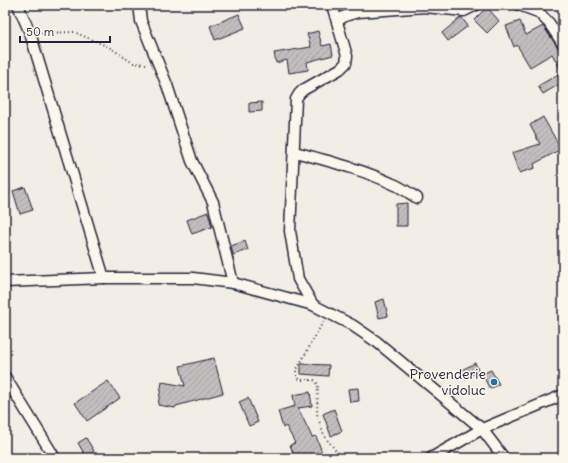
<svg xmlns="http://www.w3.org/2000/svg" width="568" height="463" viewBox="0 0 568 463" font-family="Delius,sans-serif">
	<defs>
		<pattern id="building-hatch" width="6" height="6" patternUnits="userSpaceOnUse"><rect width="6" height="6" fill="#c2bebe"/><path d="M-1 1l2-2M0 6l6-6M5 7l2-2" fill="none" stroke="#a6a3a4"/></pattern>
	</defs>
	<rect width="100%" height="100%" fill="#f2eee5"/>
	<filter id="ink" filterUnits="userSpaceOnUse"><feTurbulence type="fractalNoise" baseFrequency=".025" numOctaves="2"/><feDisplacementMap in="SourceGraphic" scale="8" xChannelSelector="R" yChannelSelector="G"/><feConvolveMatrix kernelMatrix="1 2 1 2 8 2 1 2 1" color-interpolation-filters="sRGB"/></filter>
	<g filter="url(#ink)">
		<g fill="url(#building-hatch)" stroke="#22223b">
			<polygon points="487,7 499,21 487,33 474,20"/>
			<polygon points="239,14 245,28 215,40 210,26"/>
			<polygon points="461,17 468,26 448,41 442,33"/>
			<polygon points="520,21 526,35 543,26 563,55 563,82 543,94 538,86 562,72 552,54 530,67 517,45 514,47 506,26"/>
			<polygon points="318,31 322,46 331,44 333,55 307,62 308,70 289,73 287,60 276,63 274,53 311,47 307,34"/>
			<polygon points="262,102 262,111 249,112 249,103"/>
			<polygon points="543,117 561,149 534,164 535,168 519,173 512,153 540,144 530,125"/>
			<polygon points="25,187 33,210 20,214 13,191"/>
			<polygon points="407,203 407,226 396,226 396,204"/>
			<polygon points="208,212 212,227 192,234 187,220"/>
			<polygon points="245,241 248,250 233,255 231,246"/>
			<polygon points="384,299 388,316 379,318 375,302"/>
			<polygon points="214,358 223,393 176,406 175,408 158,405 162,382 185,386 180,366"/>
			<polygon points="475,363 479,371 464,379 460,371"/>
			<polygon points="301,364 329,365 328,376 301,374"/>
			<polygon points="491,370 499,384 490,389 482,374"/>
			<polygon points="108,381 120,398 87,421 75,403"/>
			<polygon points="358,388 359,401 350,402 348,389"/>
			<polygon points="310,392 312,406 298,408 312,437 316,436 323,455 315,458 295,458 290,445 295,443 286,426 283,428 278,411 295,406 293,395"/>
			<polygon points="248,398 258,422 249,426 239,402"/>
			<polygon points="334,409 342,431 331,436 323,414"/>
			<polygon points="86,438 94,451 86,457 78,443"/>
		</g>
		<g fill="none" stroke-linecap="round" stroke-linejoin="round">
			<g stroke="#22223b" stroke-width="13">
				<g id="street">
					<polyline points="18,5 30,33 104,278"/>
					<polyline points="139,5 141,21 167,85 192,161 213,202 233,283"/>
					<polyline points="519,5 538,12 549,23 563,44"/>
					<polyline points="337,21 345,16 358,12 425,7 464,11 476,5"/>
					<path d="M295 152C328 161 362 169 393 184 401 187 409 193 417 198"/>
					<polyline points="5,282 104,278 193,278 233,283 313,305 352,325 377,342 482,429 504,458"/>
					<polyline points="313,305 298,279 290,231 296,99 299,94 303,90 340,69 346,63 347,56 332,5"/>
					<polyline points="5,377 55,458"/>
					<polyline points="431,458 482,429 563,395"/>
				</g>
			</g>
			<g stroke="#22223b" stroke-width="2" stroke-dasharray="1 3" stroke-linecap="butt">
				<polyline points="41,33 74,32 109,47 133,63 146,64"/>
				<polyline points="323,322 296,371 297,376 300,380 314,380 318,384 317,414 324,436 342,458"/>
			</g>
			<use href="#street" stroke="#fbf7ec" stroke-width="10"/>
		</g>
	</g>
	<circle fill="#1f6fb2" stroke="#fbf7ec" stroke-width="1.5" cx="494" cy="382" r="4"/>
	<g text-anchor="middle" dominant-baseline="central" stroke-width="3" stroke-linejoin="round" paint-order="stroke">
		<g font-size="14" fill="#22223b" stroke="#fbf7ec" text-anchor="end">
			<text x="486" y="374">Provenderie<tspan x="486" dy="16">vidoluc</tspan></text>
		</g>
	</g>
	<rect width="568" height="463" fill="none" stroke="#fbf7ec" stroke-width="20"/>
	<rect x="10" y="10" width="548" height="443" fill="none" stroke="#22223b" stroke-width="1.5" filter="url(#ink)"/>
	<path d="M20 36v6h90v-6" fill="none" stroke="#22223b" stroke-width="2"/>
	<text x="26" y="36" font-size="12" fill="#22223b" stroke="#fbf7ec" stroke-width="3" paint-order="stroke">50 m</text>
</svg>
